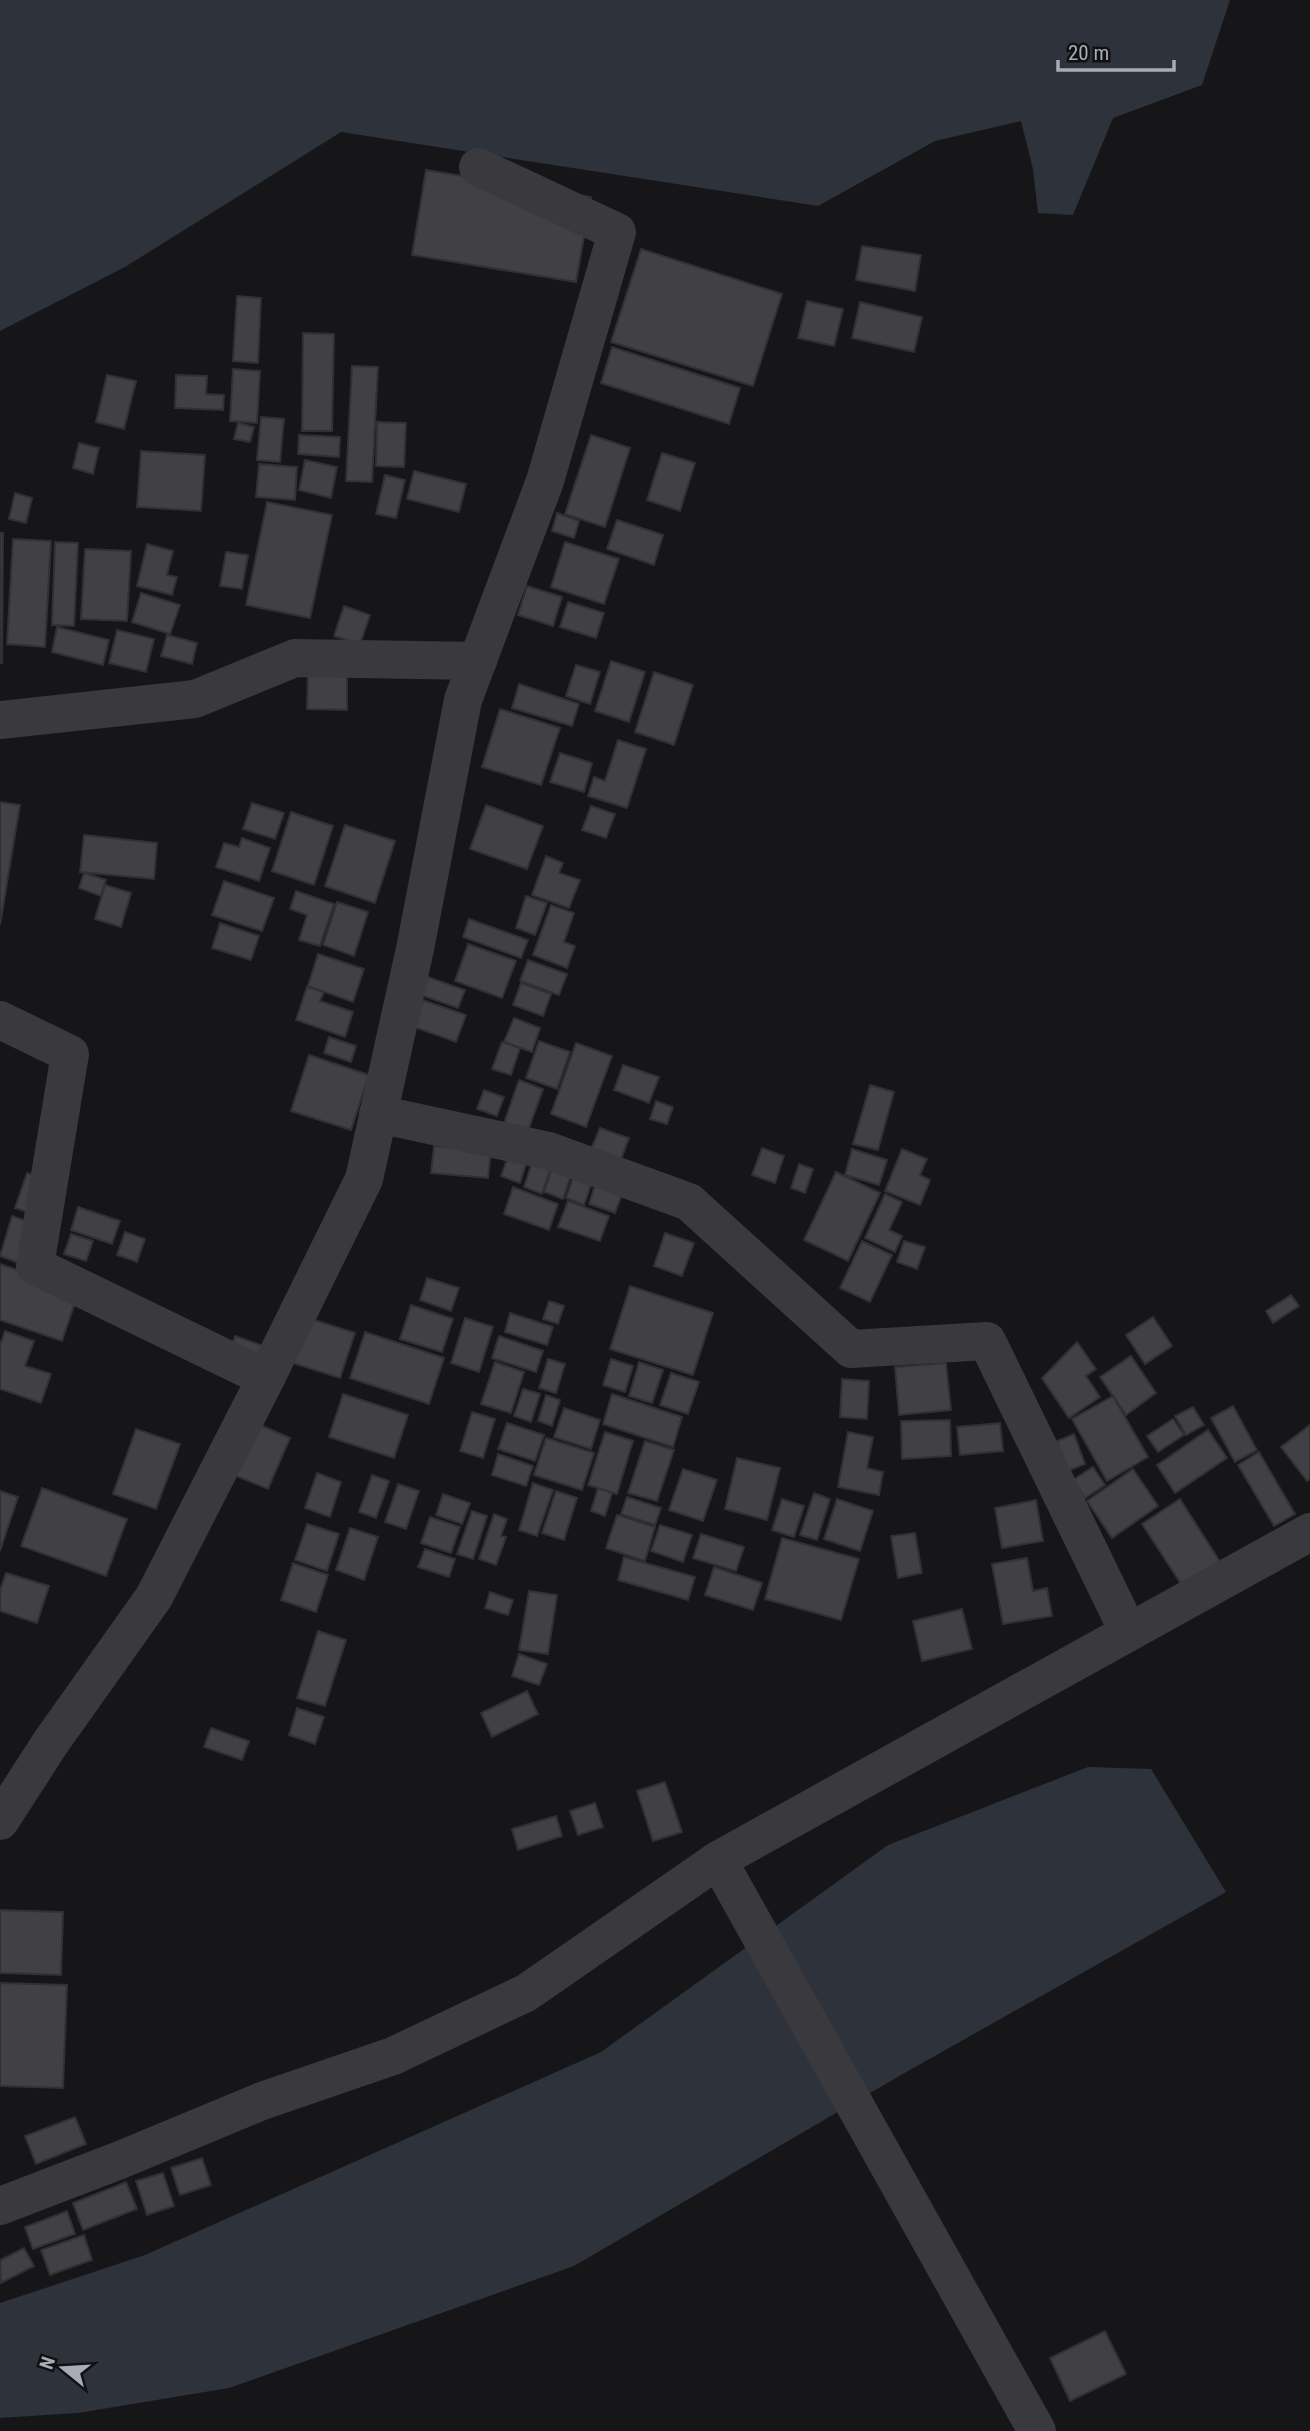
<svg xmlns="http://www.w3.org/2000/svg" width="1310" height="2431" viewBox="0 0 1310 2431" font-family="'Roboto Condensed',sans-serif">
	<rect width="100%" height="100%" fill="#161618"/>
	<g fill="#2d323b">
		<polygon points="0,0 1230,0 1202,85 1113,118 1073,215 1038,213 1033,169 1021,121 935,141 818,206 341,132 125,267 0,331"/>
		<polygon points="1088,1767 1151,1769 1226,1892 901,2075 574,2266 229,2388 78,2413 0,2418 0,2303 145,2255 601,2052 888,1845"/>
	</g>
	<g fill="#404045" stroke="#313033" stroke-width="2">
		<polygon points="426,170 591,197 576,282 412,255"/>
		<polygon points="862,246 921,255 915,291 856,280"/>
		<polygon points="641,249 782,294 753,386 611,342"/>
		<polygon points="237,296 261,298 258,363 233,361"/>
		<polygon points="807,301 843,309 834,346 798,338"/>
		<polygon points="860,302 922,317 914,352 852,338"/>
		<polygon points="303,333 334,334 332,431 302,431"/>
		<polygon points="612,347 740,388 729,424 601,383"/>
		<polygon points="352,366 378,367 372,482 346,481"/>
		<polygon points="233,369 260,371 257,423 230,421"/>
		<polygon points="107,375 136,381 124,429 96,422"/>
		<polygon points="176,375 207,376 206,394 224,395 223,410 175,408"/>
		<polygon points="261,417 284,419 280,462 257,460"/>
		<polygon points="377,422 406,423 404,467 376,466"/>
		<polygon points="238,423 254,427 250,442 234,439"/>
		<polygon points="299,435 340,437 339,457 298,454"/>
		<polygon points="591,435 630,448 605,527 565,514"/>
		<polygon points="79,443 99,448 93,474 73,468"/>
		<polygon points="141,451 205,455 201,511 137,507"/>
		<polygon points="662,453 695,463 680,511 647,500"/>
		<polygon points="305,460 337,467 331,498 299,490"/>
		<polygon points="259,464 297,467 295,500 256,497"/>
		<polygon points="414,471 466,484 459,512 407,499"/>
		<polygon points="385,475 405,480 396,518 376,514"/>
		<polygon points="15,493 32,498 26,523 9,519"/>
		<polygon points="267,502 332,515 310,618 246,605"/>
		<polygon points="557,513 579,521 574,538 552,531"/>
		<polygon points="617,520 663,535 654,565 607,549"/>
		<polygon points="0,533 3,533 2,663 0,663"/>
		<polygon points="13,539 51,541 45,647 7,644"/>
		<polygon points="55,542 78,543 74,626 52,625"/>
		<polygon points="565,542 619,559 604,604 551,587"/>
		<polygon points="147,544 173,551 167,575 177,577 172,595 137,586"/>
		<polygon points="85,549 131,551 127,621 81,619"/>
		<polygon points="226,552 248,555 242,589 220,586"/>
		<polygon points="527,586 562,597 553,626 518,615"/>
		<polygon points="141,593 180,605 170,634 132,622"/>
		<polygon points="568,602 604,613 596,638 560,627"/>
		<polygon points="344,606 370,615 360,644 334,636"/>
		<polygon points="57,627 109,640 103,665 52,652"/>
		<polygon points="117,630 154,639 146,672 109,663"/>
		<polygon points="167,635 197,643 192,664 161,656"/>
		<polygon points="611,661 645,672 629,722 595,711"/>
		<polygon points="576,665 600,672 590,704 566,696"/>
		<polygon points="308,672 347,673 347,710 307,709"/>
		<polygon points="654,672 693,685 674,745 635,732"/>
		<polygon points="519,684 579,704 572,726 512,708"/>
		<polygon points="500,709 560,728 541,785 482,767"/>
		<polygon points="618,740 646,749 627,808 588,796 594,777 605,781"/>
		<polygon points="560,753 592,763 584,792 550,782"/>
		<polygon points="0,802 20,805 0,925"/>
		<polygon points="252,803 284,813 275,839 243,829"/>
		<polygon points="486,805 543,826 527,869 470,849"/>
		<polygon points="591,806 615,814 606,838 582,830"/>
		<polygon points="291,812 333,826 314,885 272,871"/>
		<polygon points="345,825 395,841 375,903 325,886"/>
		<polygon points="84,835 157,843 154,879 80,872"/>
		<polygon points="242,838 270,848 259,881 216,867 224,843 239,847"/>
		<polygon points="546,856 563,863 559,873 580,880 569,908 532,895"/>
		<polygon points="84,873 106,880 101,896 79,888"/>
		<polygon points="224,881 274,898 262,931 212,915"/>
		<polygon points="105,885 131,893 121,927 95,919"/>
		<polygon points="296,891 334,904 320,946 299,940 307,915 290,909"/>
		<polygon points="526,896 547,903 535,935 516,928"/>
		<polygon points="337,902 368,912 354,956 323,945"/>
		<polygon points="551,905 574,913 564,942 575,946 567,968 533,955"/>
		<polygon points="469,919 528,940 521,958 463,937"/>
		<polygon points="220,923 259,936 251,960 212,948"/>
		<polygon points="468,944 516,961 502,998 455,981"/>
		<polygon points="318,954 364,969 353,1002 308,986"/>
		<polygon points="528,960 567,974 559,995 520,981"/>
		<polygon points="428,977 465,990 458,1008 421,995"/>
		<polygon points="521,983 551,994 543,1016 513,1005"/>
		<polygon points="307,987 324,992 320,1001 353,1012 345,1037 296,1020"/>
		<polygon points="423,1000 466,1015 456,1042 414,1027"/>
		<polygon points="514,1018 540,1028 532,1052 504,1042"/>
		<polygon points="329,1037 356,1046 351,1062 324,1053"/>
		<polygon points="539,1041 570,1052 557,1089 526,1078"/>
		<polygon points="502,1042 520,1048 511,1075 492,1069"/>
		<polygon points="576,1043 612,1056 586,1127 551,1114"/>
		<polygon points="309,1055 369,1075 351,1130 291,1111"/>
		<polygon points="623,1065 659,1077 649,1103 614,1090"/>
		<polygon points="519,1080 543,1089 528,1131 504,1123"/>
		<polygon points="870,1085 894,1092 878,1150 853,1144"/>
		<polygon points="484,1090 504,1097 497,1116 477,1109"/>
		<polygon points="656,1101 673,1107 667,1124 650,1119"/>
		<polygon points="600,1128 629,1138 619,1165 589,1154"/>
		<polygon points="434,1146 491,1151 488,1178 431,1173"/>
		<polygon points="762,1148 784,1156 775,1183 752,1175"/>
		<polygon points="852,1149 887,1160 879,1185 845,1175"/>
		<polygon points="902,1149 927,1159 920,1175 930,1180 920,1205 885,1191"/>
		<polygon points="509,1154 527,1161 520,1183 501,1176"/>
		<polygon points="534,1157 552,1164 542,1194 524,1187"/>
		<polygon points="799,1164 813,1169 805,1193 791,1188"/>
		<polygon points="552,1168 571,1175 563,1199 544,1192"/>
		<polygon points="575,1172 593,1179 584,1205 566,1198"/>
		<polygon points="836,1172 880,1193 848,1261 804,1240"/>
		<polygon points="27,1173 46,1180 34,1214 15,1208"/>
		<polygon points="597,1179 624,1189 615,1213 589,1204"/>
		<polygon points="513,1187 558,1204 549,1230 504,1214"/>
		<polygon points="885,1194 902,1202 889,1230 902,1236 895,1252 865,1238"/>
		<polygon points="568,1201 609,1216 600,1241 558,1227"/>
		<polygon points="78,1207 120,1221 112,1244 71,1230"/>
		<polygon points="12,1216 35,1224 21,1264 0,1256"/>
		<polygon points="125,1232 145,1239 137,1262 117,1255"/>
		<polygon points="665,1233 694,1243 682,1276 654,1266"/>
		<polygon points="71,1234 93,1241 86,1261 64,1254"/>
		<polygon points="862,1241 892,1255 870,1302 840,1288"/>
		<polygon points="904,1241 925,1247 917,1269 897,1262"/>
		<polygon points="0,1264 79,1291 62,1341 0,1320"/>
		<polygon points="427,1278 459,1288 451,1311 420,1300"/>
		<polygon points="630,1286 713,1313 693,1375 610,1349"/>
		<polygon points="1291,1295 1299,1306 1273,1323 1266,1311"/>
		<polygon points="549,1301 564,1306 558,1324 543,1319"/>
		<polygon points="411,1305 453,1319 442,1352 400,1339"/>
		<polygon points="510,1313 553,1327 547,1345 505,1332"/>
		<polygon points="1153,1317 1172,1346 1145,1364 1126,1335"/>
		<polygon points="308,1318 355,1333 340,1378 293,1363"/>
		<polygon points="465,1318 493,1327 479,1372 451,1363"/>
		<polygon points="5,1331 34,1341 25,1366 51,1374 41,1403 0,1389 0,1345"/>
		<polygon points="365,1332 444,1358 429,1404 350,1378"/>
		<polygon points="235,1336 267,1347 261,1365 229,1354"/>
		<polygon points="499,1336 543,1351 536,1372 492,1358"/>
		<polygon points="1077,1342 1096,1369 1086,1376 1100,1397 1069,1418 1042,1378"/>
		<polygon points="1131,1356 1156,1393 1126,1415 1100,1377"/>
		<polygon points="548,1359 565,1364 556,1393 539,1388"/>
		<polygon points="611,1359 633,1366 625,1392 603,1385"/>
		<polygon points="495,1362 524,1372 511,1413 481,1404"/>
		<polygon points="639,1362 663,1370 652,1403 629,1396"/>
		<polygon points="946,1363 951,1410 899,1415 895,1367"/>
		<polygon points="671,1373 699,1382 688,1414 660,1405"/>
		<polygon points="842,1379 869,1381 867,1419 840,1417"/>
		<polygon points="523,1389 540,1394 531,1422 514,1416"/>
		<polygon points="343,1394 408,1415 394,1458 329,1437"/>
		<polygon points="612,1394 682,1417 673,1447 603,1424"/>
		<polygon points="546,1395 560,1400 552,1426 538,1421"/>
		<polygon points="1113,1396 1148,1457 1107,1481 1072,1419"/>
		<polygon points="1233,1406 1257,1450 1235,1462 1211,1418"/>
		<polygon points="1193,1407 1204,1425 1186,1435 1175,1416"/>
		<polygon points="564,1408 600,1420 591,1449 554,1437"/>
		<polygon points="472,1412 495,1419 483,1458 460,1451"/>
		<polygon points="1173,1419 1184,1435 1158,1452 1147,1436"/>
		<polygon points="950,1420 951,1456 902,1459 901,1421"/>
		<polygon points="256,1423 290,1438 268,1489 234,1475"/>
		<polygon points="507,1423 544,1435 535,1461 498,1449"/>
		<polygon points="1000,1423 1003,1451 960,1455 957,1427"/>
		<polygon points="1310,1425 1310,1479 1307,1481 1281,1447"/>
		<polygon points="136,1429 180,1444 156,1509 113,1494"/>
		<polygon points="1208,1430 1227,1458 1175,1493 1157,1465"/>
		<polygon points="605,1432 633,1441 617,1494 588,1485"/>
		<polygon points="848,1432 873,1437 867,1468 883,1472 879,1495 838,1487"/>
		<polygon points="1074,1434 1085,1464 1068,1471 1057,1441"/>
		<polygon points="546,1438 594,1453 582,1490 534,1475"/>
		<polygon points="645,1441 674,1450 657,1501 628,1493"/>
		<polygon points="1259,1452 1295,1514 1274,1526 1238,1465"/>
		<polygon points="498,1454 533,1466 526,1486 492,1475"/>
		<polygon points="737,1458 780,1468 767,1520 725,1509"/>
		<polygon points="1093,1467 1105,1485 1085,1498 1073,1480"/>
		<polygon points="683,1469 717,1480 703,1521 669,1510"/>
		<polygon points="1133,1469 1158,1506 1112,1538 1087,1501"/>
		<polygon points="317,1473 341,1482 330,1517 305,1508"/>
		<polygon points="372,1475 389,1481 376,1518 359,1512"/>
		<polygon points="533,1483 553,1490 537,1536 519,1530"/>
		<polygon points="398,1484 419,1491 406,1529 385,1522"/>
		<polygon points="42,1488 127,1519 106,1576 21,1546"/>
		<polygon points="598,1488 612,1493 605,1516 591,1511"/>
		<polygon points="0,1491 18,1497 0,1551"/>
		<polygon points="556,1491 577,1498 564,1540 542,1533"/>
		<polygon points="814,1493 830,1499 817,1540 800,1535"/>
		<polygon points="443,1494 470,1503 462,1524 436,1515"/>
		<polygon points="627,1497 661,1508 655,1525 621,1514"/>
		<polygon points="782,1499 804,1506 794,1537 772,1530"/>
		<polygon points="837,1499 873,1511 860,1551 824,1539"/>
		<polygon points="1180,1499 1224,1568 1187,1593 1142,1524"/>
		<polygon points="1036,1500 1043,1541 1002,1548 995,1508"/>
		<polygon points="472,1511 487,1516 473,1559 457,1554"/>
		<polygon points="494,1514 507,1519 501,1536 506,1537 496,1565 479,1559"/>
		<polygon points="617,1515 655,1527 645,1561 606,1548"/>
		<polygon points="430,1517 460,1527 451,1553 421,1543"/>
		<polygon points="307,1524 339,1534 327,1571 295,1560"/>
		<polygon points="660,1525 692,1535 683,1562 651,1551"/>
		<polygon points="350,1528 378,1537 364,1580 336,1570"/>
		<polygon points="915,1533 922,1573 898,1578 891,1536"/>
		<polygon points="701,1534 744,1547 736,1571 693,1558"/>
		<polygon points="782,1538 859,1559 841,1620 765,1599"/>
		<polygon points="425,1549 455,1559 449,1577 418,1567"/>
		<polygon points="624,1557 695,1577 688,1600 618,1580"/>
		<polygon points="1027,1558 1033,1591 1047,1588 1052,1616 1003,1624 992,1564"/>
		<polygon points="293,1563 328,1575 316,1612 281,1600"/>
		<polygon points="714,1567 762,1583 753,1610 705,1595"/>
		<polygon points="6,1573 49,1586 37,1623 0,1611 0,1590"/>
		<polygon points="529,1591 557,1595 548,1654 519,1650"/>
		<polygon points="490,1592 513,1600 508,1615 485,1608"/>
		<polygon points="962,1609 972,1649 922,1661 913,1621"/>
		<polygon points="318,1631 346,1640 325,1706 297,1698"/>
		<polygon points="519,1654 547,1664 539,1685 512,1676"/>
		<polygon points="527,1691 538,1714 492,1737 481,1713"/>
		<polygon points="297,1708 324,1717 315,1744 289,1735"/>
		<polygon points="211,1728 249,1741 242,1760 204,1747"/>
		<polygon points="665,1782 682,1832 653,1841 637,1791"/>
		<polygon points="595,1803 603,1827 578,1835 570,1811"/>
		<polygon points="556,1816 562,1836 518,1850 512,1829"/>
		<polygon points="0,1910 63,1912 61,1975 0,1973"/>
		<polygon points="0,1983 67,1985 63,2088 0,2086"/>
		<polygon points="75,2117 86,2144 36,2164 25,2136"/>
		<polygon points="202,2158 211,2185 180,2195 171,2168"/>
		<polygon points="163,2173 174,2206 147,2215 136,2181"/>
		<polygon points="126,2182 137,2209 83,2230 73,2203"/>
		<polygon points="67,2211 75,2234 33,2249 25,2227"/>
		<polygon points="84,2235 92,2260 50,2275 41,2250"/>
		<polygon points="24,2248 34,2266 1,2283 0,2260"/>
		<polygon points="1105,2331 1126,2374 1070,2401 1050,2358"/>
	</g>
	<g fill="none" stroke-linecap="round" stroke-linejoin="round">
		<g stroke="#39393e" stroke-width="38">
			<polyline points="0,720 195,699 295,658 478,661"/>
			<polyline points="0,1020 70,1054 35,1266 266,1378 154,1597 51,1742 0,1821"/>
			<polyline points="378,1114 549,1151 689,1202 851,1349 987,1341 1128,1631"/>
			<polyline points="266,1378 364,1179 415,949 463,700 545,481 617,232 478,167"/>
			<polyline points="718,1860 1037,2431"/>
		</g>
		<polyline stroke="#39393e" stroke-width="38" points="0,2206 120,2160 262,2101 393,2056 526,1993 718,1860 1310,1532"/>
	</g>
	<g transform="translate(63 2368) rotate(288)" stroke="#111113" stroke-width="5" paint-order="stroke">
	<path d="M0-5L12 26L0 18L-12 26Z" fill="#a9abb7"/>
	<text y="-10" font-size="19" font-weight="bold" text-anchor="middle" fill="#a9abb7">N</text>
	</g>
	<path d="M1058 60v10h116v-10" fill="none" stroke="#a9abb7" stroke-width="3.5"/>
	<text x="1068" y="60" font-size="21" fill="#a9abb7" stroke="#111113" stroke-width="5" paint-order="stroke">20 m</text>
</svg>
